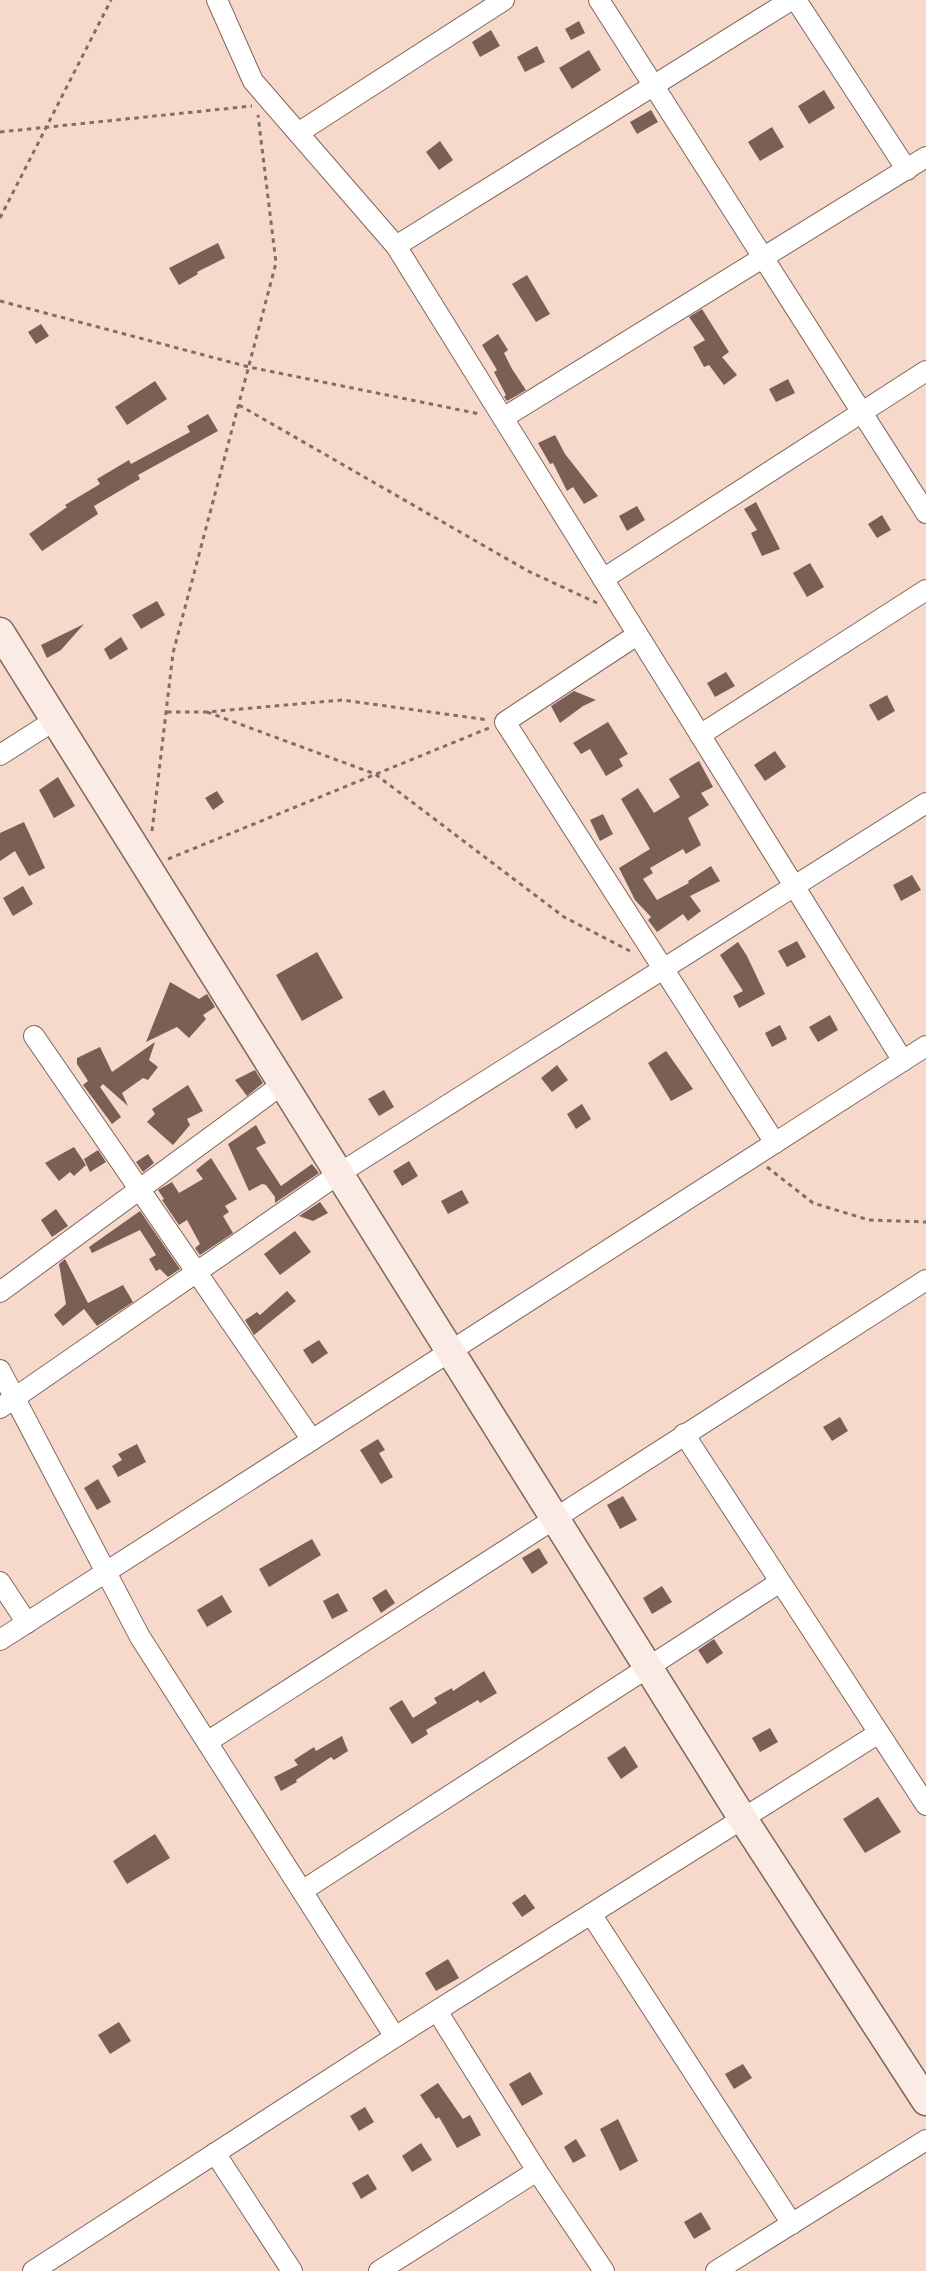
<svg xmlns="http://www.w3.org/2000/svg" width="926" height="2271" viewBox="0 0 926 2271" font-family="Arial,sans-serif">
	<rect width="100%" height="100%" fill="#f7d9cc"/>
	<g fill="#795f54">
		<polygon points="579,21 585,33 571,40 565,29"/>
		<polygon points="491,30 500,46 480,57 472,42"/>
		<polygon points="537,46 545,62 525,72 517,57"/>
		<polygon points="589,50 601,70 572,89 559,68"/>
		<polygon points="824,90 835,108 809,124 798,106"/>
		<polygon points="651,110 658,122 637,134 630,122"/>
		<polygon points="772,127 784,147 760,161 748,142"/>
		<polygon points="440,141 453,160 439,170 426,152"/>
		<polygon points="218,243 225,258 197,272 198,274 179,285 169,268"/>
		<polygon points="527,275 550,314 536,322 512,284"/>
		<polygon points="702,309 729,352 722,357 737,375 724,385 709,365 704,367 693,347 705,340 689,317"/>
		<polygon points="41,324 49,336 36,344 28,332"/>
		<polygon points="498,334 508,350 504,353 512,369 526,390 507,401 504,397 506,395 494,372 497,370 482,345"/>
		<polygon points="788,379 795,393 776,402 769,389"/>
		<polygon points="155,381 167,399 127,425 115,407"/>
		<polygon points="208,414 218,431 138,475 140,479 94,506 98,514 42,551 29,534 67,507 65,505 100,484 97,479 129,460 131,464 190,432 187,426"/>
		<polygon points="555,435 565,454 598,496 584,504 573,487 567,491 553,463 550,464 538,443"/>
		<polygon points="756,502 780,549 762,556 751,533 757,530 744,509"/>
		<polygon points="637,506 645,520 627,531 619,516"/>
		<polygon points="882,515 891,530 877,538 868,524"/>
		<polygon points="810,563 824,587 807,597 793,573"/>
		<polygon points="157,601 165,615 141,629 132,615"/>
		<polygon points="84,624 61,650 47,658 41,645"/>
		<polygon points="121,637 128,649 110,660 104,649"/>
		<polygon points="726,672 735,686 715,697 707,683"/>
		<polygon points="574,691 596,700 583,706 560,723 551,706"/>
		<polygon points="887,695 895,711 878,721 869,705"/>
		<polygon points="608,722 628,754 619,759 623,766 606,776 590,749 581,754 573,743"/>
		<polygon points="775,751 786,767 765,781 754,765"/>
		<polygon points="699,761 713,787 701,793 709,805 688,818 701,845 686,854 683,849 650,868 653,873 643,879 657,900 689,883 688,881 711,866 720,881 690,896 701,911 688,921 683,914 657,932 648,920 651,917 635,900 619,868 650,849 621,799 638,788 654,813 680,797 669,779"/>
		<polygon points="58,777 75,806 54,818 39,790"/>
		<polygon points="217,791 224,802 213,810 205,798"/>
		<polygon points="603,814 613,834 600,841 590,820"/>
		<polygon points="24,822 45,868 29,876 15,851 0,861 0,833"/>
		<polygon points="912,875 921,890 901,901 893,885"/>
		<polygon points="23,886 33,904 13,916 3,898"/>
		<polygon points="797,941 806,957 787,967 778,951"/>
		<polygon points="738,942 747,956 765,994 739,1008 733,996 743,991 720,955"/>
		<polygon points="317,952 343,998 302,1021 276,975"/>
		<polygon points="170,982 199,999 207,994 215,1007 203,1015 206,1019 189,1038 177,1027 146,1042"/>
		<polygon points="830,1015 838,1030 818,1042 809,1027"/>
		<polygon points="780,1025 787,1039 772,1047 765,1033"/>
		<polygon points="155,1042 149,1060 158,1067 148,1080 143,1078 122,1093 128,1106 103,1084 100,1087 121,1117 112,1124 83,1085 88,1081 77,1064 77,1058 100,1047 112,1072"/>
		<polygon points="666,1051 693,1089 671,1101 648,1063"/>
		<polygon points="557,1065 568,1080 552,1092 541,1078"/>
		<polygon points="255,1070 263,1083 247,1096 235,1080"/>
		<polygon points="188,1085 203,1111 187,1119 190,1125 173,1145 147,1122 155,1114 152,1109"/>
		<polygon points="384,1090 394,1107 379,1116 368,1099"/>
		<polygon points="582,1104 591,1119 576,1129 567,1114"/>
		<polygon points="256,1125 266,1143 256,1148 281,1186 312,1164 319,1173 275,1203 275,1197 266,1185 262,1184 249,1191 228,1144"/>
		<polygon points="74,1147 86,1165 74,1176 70,1172 59,1181 45,1163"/>
		<polygon points="98,1150 106,1162 90,1172 84,1159"/>
		<polygon points="148,1154 154,1163 143,1172 136,1162"/>
		<polygon points="211,1158 237,1199 225,1206 229,1212 223,1216 233,1233 200,1255 195,1248 200,1244 187,1220 179,1225 162,1200 164,1199 158,1190 172,1182 179,1193 203,1179 196,1170"/>
		<polygon points="409,1161 418,1176 402,1186 393,1171"/>
		<polygon points="462,1190 469,1203 448,1214 441,1201"/>
		<polygon points="320,1202 328,1213 313,1221 299,1216"/>
		<polygon points="56,1209 68,1226 52,1237 41,1220"/>
		<polygon points="140,1211 180,1269 168,1277 160,1269 156,1271 149,1259 156,1255 140,1230 92,1253 89,1247"/>
		<polygon points="295,1231 311,1252 280,1275 264,1254"/>
		<polygon points="65,1259 88,1303 123,1285 133,1302 97,1326 84,1309 63,1326 54,1315 66,1304 59,1264"/>
		<polygon points="287,1291 296,1301 254,1335 245,1320 257,1312 260,1315"/>
		<polygon points="319,1340 328,1353 312,1364 303,1350"/>
		<polygon points="840,1417 848,1431 832,1441 823,1427"/>
		<polygon points="378,1439 385,1450 379,1453 393,1477 381,1484 360,1450"/>
		<polygon points="137,1444 146,1462 118,1477 112,1466 122,1460 118,1454"/>
		<polygon points="98,1479 111,1502 97,1510 84,1488"/>
		<polygon points="623,1496 637,1520 620,1529 607,1505"/>
		<polygon points="312,1539 321,1555 269,1587 259,1569"/>
		<polygon points="539,1548 548,1563 532,1574 522,1558"/>
		<polygon points="662,1586 672,1602 652,1614 643,1598"/>
		<polygon points="386,1589 395,1603 381,1613 372,1598"/>
		<polygon points="338,1593 348,1611 332,1619 323,1601"/>
		<polygon points="222,1595 232,1612 207,1627 197,1610"/>
		<polygon points="714,1639 723,1653 707,1664 698,1650"/>
		<polygon points="484,1671 497,1693 480,1703 478,1700 426,1730 428,1734 412,1744 389,1708 402,1700 413,1718 437,1703 434,1698 452,1688 453,1691"/>
		<polygon points="770,1728 778,1742 760,1752 752,1738"/>
		<polygon points="342,1736 348,1751 334,1760 331,1757 296,1780 297,1782 281,1791 274,1777 298,1765 294,1760 314,1747 316,1751"/>
		<polygon points="625,1746 638,1767 621,1779 607,1758"/>
		<polygon points="878,1797 901,1832 865,1853 843,1819"/>
		<polygon points="155,1834 170,1858 127,1884 113,1861"/>
		<polygon points="525,1894 535,1908 522,1917 512,1903"/>
		<polygon points="448,1959 459,1978 436,1991 425,1973"/>
		<polygon points="119,2022 131,2041 110,2054 98,2035"/>
		<polygon points="743,2064 752,2078 734,2089 725,2074"/>
		<polygon points="530,2072 543,2094 522,2106 509,2084"/>
		<polygon points="438,2083 463,2119 470,2115 481,2135 457,2148 439,2117 436,2119 420,2095"/>
		<polygon points="365,2107 374,2122 359,2131 350,2116"/>
		<polygon points="618,2119 638,2161 620,2171 600,2129"/>
		<polygon points="576,2139 586,2156 573,2163 564,2147"/>
		<polygon points="421,2143 432,2160 412,2172 402,2156"/>
		<polygon points="368,2174 377,2189 361,2199 352,2183"/>
		<polygon points="701,2212 711,2229 694,2239 684,2222"/>
	</g>
	<g fill="none" stroke-linecap="round" stroke-linejoin="round">
		<g stroke="#80665a" stroke-width="22">
			<g id="street">
				<polyline points="217,0 253,81 396,246 903,1061"/>
				<polyline points="599,0 926,513"/>
				<polyline points="796,0 907,170"/>
				<polyline points="298,133 504,0"/>
				<polyline points="396,246 791,0"/>
				<polyline points="503,418 926,157"/>
				<polyline points="603,579 926,371"/>
				<polyline points="637,635 505,722 775,1143"/>
				<polyline points="700,735 926,590"/>
				<polyline points="0,755 55,720"/>
				<polyline points="34,1036 312,1440"/>
				<polyline points="0,1292 284,1083"/>
				<polyline points="0,1370 140,1637 395,2037"/>
				<polyline points="0,1408 340,1173 926,803"/>
				<polyline points="684,1434 926,1805"/>
				<polyline points="0,1582 27,1623"/>
				<polyline points="0,1640 926,1046"/>
				<polyline points="207,1742 926,1280"/>
				<polyline points="302,1891 780,1582"/>
				<polyline points="591,1914 792,2224"/>
				<polyline points="437,2011 537,2171 604,2271"/>
				<polyline points="215,2153 292,2271"/>
				<polyline points="33,2271 395,2037 879,1733"/>
				<polyline points="379,2271 537,2171"/>
				<polyline points="716,2271 926,2140"/>
			</g>
		</g>
		<g stroke="#80665a" stroke-width="31">
			<polyline id="secondary" points="0,632 743,1819 926,2101"/>
		</g>
		<g stroke="#816e65" stroke-width="3" stroke-dasharray="4.5 4.5" stroke-linecap="butt">
			<polyline points="0,132 252,106"/>
			<polyline points="0,218 111,0"/>
			<polyline points="0,301 249,367 480,414"/>
			<polyline points="239,405 528,571 597,603"/>
			<polyline points="167,712 207,712 342,700 489,720"/>
			<polyline points="207,712 375,774 564,917 630,951"/>
			<polyline points="152,831 173,653 276,263 258,115"/>
			<polyline points="168,859 489,728"/>
			<polyline points="767,1167 813,1203 869,1220 926,1222"/>
		</g>
		<use href="#street" stroke="#fff" stroke-width="20"/>
		<use href="#secondary" stroke="#faece5" stroke-width="28"/>
	</g>
</svg>
